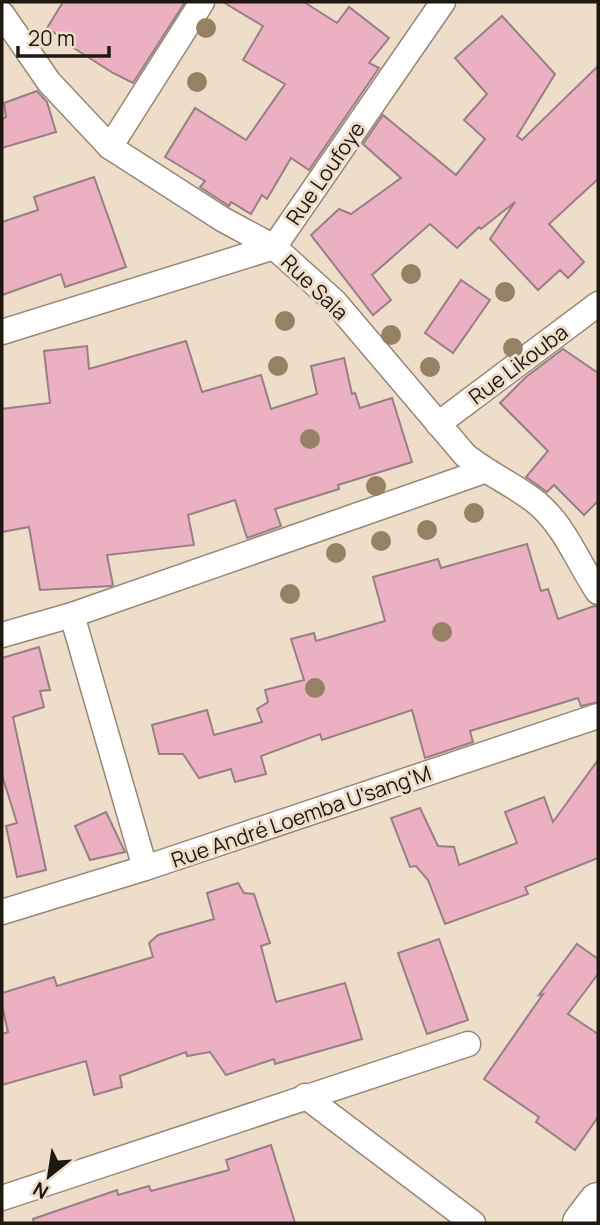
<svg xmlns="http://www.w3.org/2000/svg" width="600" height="1225" viewBox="0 0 600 1225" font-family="Manrope,sans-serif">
	<rect width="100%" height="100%" fill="#eeddc9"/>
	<g fill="#ebb0c2" stroke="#987f86" stroke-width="2">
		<polygon points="63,2 185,2 133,83 113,73 61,40 62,38 47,28"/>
		<polygon points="223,2 304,2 337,23 349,7 389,38 369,63 379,68 309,170 291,158 267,199 262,195 251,214 231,202 229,206 200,187 205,181 165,157 195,108 246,140 285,84 243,60 263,26"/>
		<polygon points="502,16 555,74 517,136 522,140 598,66 598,179 549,224 584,262 568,278 560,270 538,290 490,239 515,202 481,229 479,227 457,248 430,224 372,275 391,300 373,315 311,235 339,209 351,214 401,178 363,144 383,115 456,175 485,139 464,120 487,94 455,58"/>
		<polygon points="37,91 47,102 56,132 2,148 2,119 6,117 4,103"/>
		<polygon points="94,177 126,267 65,287 61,274 2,295 2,222 38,210 34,197"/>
		<polygon points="461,280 490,300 453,353 425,333"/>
		<polygon points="186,341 202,392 261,375 271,409 317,394 311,366 344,358 352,394 355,393 360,408 392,398 412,462 338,485 339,489 275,509 281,526 247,538 235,500 188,515 194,545 107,555 113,585 111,586 40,590 29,527 2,532 2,409 50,403 44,351 87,346 89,369"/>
		<polygon points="563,349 598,373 598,501 584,515 554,485 547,492 526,477 548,451 500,403 526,377"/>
		<polygon points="527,544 541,591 548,589 558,619 594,606 598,607 598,702 581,706 578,698 470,731 473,742 425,758 412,710 322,740 320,734 261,756 266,774 235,782 231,769 199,778 183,754 159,754 152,725 207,710 214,735 262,722 257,709 268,702 265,690 304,680 291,639 314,633 316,641 385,621 373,577 438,559 441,568"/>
		<polygon points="39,647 50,690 40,691 44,707 13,717 46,870 17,877 6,826 17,823 2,775 2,658"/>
		<polygon points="598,760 598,858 525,887 528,894 445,924 428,880 416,866 410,867 391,818 420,808 438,846 454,847 459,865 517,843 505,812 544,797 553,822"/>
		<polygon points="106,812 125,852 90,860 75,826"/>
		<polygon points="238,883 244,893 254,894 270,943 261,946 276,1002 345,983 362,1039 275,1064 274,1059 226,1075 210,1052 187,1056 186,1052 120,1076 122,1087 94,1095 86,1061 2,1085 2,1034 8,1032 2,1005 2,993 54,977 57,986 153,957 149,943 158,935 214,919 207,893"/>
		<polygon points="439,939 468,1020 427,1034 398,953"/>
		<polygon points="577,944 598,959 598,974 568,1014 598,1034 598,1117 575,1150 536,1122 539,1117 484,1079 543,994 539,995"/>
		<polygon points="271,1145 295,1223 34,1223 33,1219 117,1190 118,1195 149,1186 151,1191 229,1170 226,1160"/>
	</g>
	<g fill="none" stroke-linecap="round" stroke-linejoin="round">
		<g stroke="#978775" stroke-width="27">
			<g id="street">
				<path d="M2 14 49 82 110 147 222 219 274 247 335 302 465 455C488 474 515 485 537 503 565 526 578 563 598 592"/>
				<polyline points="110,147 202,2"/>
				<polyline points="2,332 274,247 443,2"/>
				<polyline points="438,424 598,304"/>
				<polyline points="72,615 145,868"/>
				<polyline points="2,635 72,615 484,471"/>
				<polyline points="2,912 145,868 598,716"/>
				<polyline points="305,1096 473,1223"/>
				<polyline points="2,1198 468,1044"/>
			</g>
		</g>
		<g stroke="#978775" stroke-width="41">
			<polyline id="highway" points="582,1223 598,1202"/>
		</g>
		<use href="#street" stroke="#fff" stroke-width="24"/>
		<use href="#highway" stroke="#fff" stroke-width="38"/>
	</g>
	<g fill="#978165">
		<circle cx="206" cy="28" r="10"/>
		<circle cx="197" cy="82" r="10"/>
		<circle cx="411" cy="274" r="10"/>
		<circle cx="505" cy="292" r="10"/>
		<circle cx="285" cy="321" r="10"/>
		<circle cx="391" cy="335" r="10"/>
		<circle cx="513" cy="348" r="10"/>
		<circle cx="278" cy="366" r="10"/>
		<circle cx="430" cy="367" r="10"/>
		<circle cx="310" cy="439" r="10"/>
		<circle cx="376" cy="486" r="10"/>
		<circle cx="474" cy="513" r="10"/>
		<circle cx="427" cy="530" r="10"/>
		<circle cx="381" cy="541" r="10"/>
		<circle cx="336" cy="553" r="10"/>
		<circle cx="290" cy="594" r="10"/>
		<circle cx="442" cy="632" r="10"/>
		<circle cx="315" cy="688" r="10"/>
	</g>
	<g text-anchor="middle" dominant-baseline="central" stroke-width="6" stroke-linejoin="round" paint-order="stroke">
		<g font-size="21" fill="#1e1811" stroke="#eeddc9">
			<text transform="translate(325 173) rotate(-55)">Rue Loufoye</text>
			<text transform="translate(315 287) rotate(44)">Rue Sala</text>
			<text transform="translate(518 364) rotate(-37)">Rue Likouba</text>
			<text transform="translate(301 816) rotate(-19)">Rue André Loemba U'sang'M</text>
		</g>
	</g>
	<rect width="600" height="1225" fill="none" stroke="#1e1811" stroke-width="7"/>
	<g transform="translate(49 1176) rotate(210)" stroke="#eeddc9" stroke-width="5" paint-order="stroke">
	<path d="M0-5L12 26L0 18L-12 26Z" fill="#1e1811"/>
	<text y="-10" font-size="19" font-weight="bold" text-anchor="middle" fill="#1e1811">N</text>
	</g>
	<path d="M18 46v10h91v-10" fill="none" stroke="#1e1811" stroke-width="3.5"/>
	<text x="28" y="46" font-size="21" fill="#1e1811" stroke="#eeddc9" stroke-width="5" paint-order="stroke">20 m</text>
</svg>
